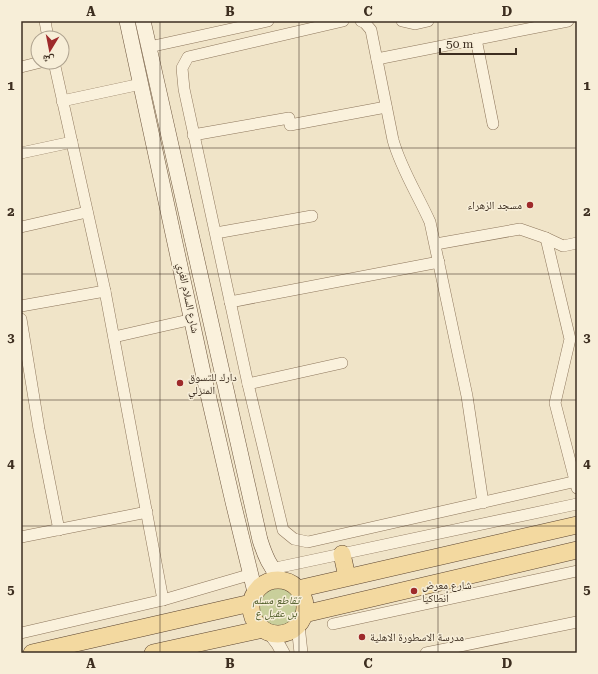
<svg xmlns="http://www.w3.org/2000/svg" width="598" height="674" viewBox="0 0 598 674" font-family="'Roboto Serif','Noto Naskh Arabic',serif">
	<rect width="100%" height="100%" fill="#f0e4c8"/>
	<path fill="#c9cf9b" d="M272 582H287C292 586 297 591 299 596 305 612 295 630 278 631 269 631 262 626 255 621L252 608 259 588 265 584Z"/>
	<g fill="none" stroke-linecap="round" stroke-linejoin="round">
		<g stroke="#8d765c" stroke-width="12">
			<g id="minor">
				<polyline points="45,21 48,38"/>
				<polyline points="343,21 188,57 182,68 184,89 248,384 283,530 294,539 308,542 577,481"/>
				<path d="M361 21 365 23 371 30 393 140C401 169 418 195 430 222L467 396 483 503"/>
				<polyline points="402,21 415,24 428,21"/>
				<polyline points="476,39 493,124"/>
				<polyline points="149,47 268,21"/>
				<polyline points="377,59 568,21"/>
				<polyline points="54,62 105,291 163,600"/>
				<polyline points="21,67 41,62"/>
				<polyline points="62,101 141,84"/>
				<polyline points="193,135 289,118 290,125 386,107"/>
				<polyline points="21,153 72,142"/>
				<polyline points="21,227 87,212"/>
				<polyline points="216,233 312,216"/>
				<polyline points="546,238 570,339 555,403 577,488"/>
				<polyline points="436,244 520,229 546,238 563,246 577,243"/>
				<polyline points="230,302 439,262"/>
				<polyline points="21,306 105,291"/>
				<polyline points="21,319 39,429 59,530"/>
				<polyline points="114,337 193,319"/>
				<polyline points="248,384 342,363"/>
				<polyline points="21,537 147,512"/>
				<polyline points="271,569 577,504"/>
				<polyline points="333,624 577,571"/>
				<polyline points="21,633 163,600 252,574"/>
				<polyline points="426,653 577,622"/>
			</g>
		</g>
		<g stroke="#8d765c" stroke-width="14">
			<g id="tertiary">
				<polyline points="298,625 301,653"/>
				<polyline points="269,632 278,644 283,653"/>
			</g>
		</g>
		<g stroke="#6f573f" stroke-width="16">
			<g id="secondary">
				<polyline points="127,21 204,377 233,502 255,592"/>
				<path d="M143 21 260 540C265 556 270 567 281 580"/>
			</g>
		</g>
		<g stroke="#5b4430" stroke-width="18">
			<g id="primary">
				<polyline points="342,554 347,577"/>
				<circle cx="278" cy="607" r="27"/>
				<polyline points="298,589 577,525"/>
				<polyline points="304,614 577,550"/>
				<polyline points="32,653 251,603"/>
				<polyline points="153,653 263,629"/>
			</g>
		</g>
		<use href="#minor" stroke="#faf1dc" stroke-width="11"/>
		<use href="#tertiary" stroke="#faf1dc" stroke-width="13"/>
		<use href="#secondary" stroke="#faf1dc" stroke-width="15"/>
		<use href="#primary" stroke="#f3d9a0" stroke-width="17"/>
	</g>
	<path fill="none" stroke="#3d2e20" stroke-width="1" stroke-opacity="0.55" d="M160 21V653M299 21V653M438 21V653M21 148H577M21 274H577M21 400H577M21 526H577"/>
	<g fill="#9e2a2b" stroke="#f7eed8" stroke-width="1.5">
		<circle cx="530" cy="205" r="4"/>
		<circle cx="180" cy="383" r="4"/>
		<circle cx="414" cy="591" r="4"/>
		<circle cx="362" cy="637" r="4"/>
	</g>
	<g text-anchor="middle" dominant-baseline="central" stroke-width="3" stroke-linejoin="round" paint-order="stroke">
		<g font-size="11" fill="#3d2e20" stroke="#f7eed8" text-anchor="start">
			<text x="522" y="205" text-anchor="end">مسجد الزهراء</text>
			<text x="188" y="377">دارك للتسوق<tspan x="188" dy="13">المنزلي</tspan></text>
			<text x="422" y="585">شارع معرض<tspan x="422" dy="13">أنطاكيا</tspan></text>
			<text x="370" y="637">مدرسة الاسطورة الاهلية</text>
		</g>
		<g font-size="11" fill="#3d2e20" stroke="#f7eed8">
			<text transform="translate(188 298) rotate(78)">شارع السلام الغري</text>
		</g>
		<g font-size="11" font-style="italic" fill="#4d5a26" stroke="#f7eed8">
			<text x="276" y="600">تقاطع مسلم<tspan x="276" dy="13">بن عقيل ع</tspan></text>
		</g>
	</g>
	<rect width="598" height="674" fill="none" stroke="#f7eed8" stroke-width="44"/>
	<g transform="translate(50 50) rotate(190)"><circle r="19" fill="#f7eed8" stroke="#ada18e"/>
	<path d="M0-3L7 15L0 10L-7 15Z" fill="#9e2a2b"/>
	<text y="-6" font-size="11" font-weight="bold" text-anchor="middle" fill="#3d2e20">ش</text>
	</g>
	<path d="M440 48v6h76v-6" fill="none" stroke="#3d2e20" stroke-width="2"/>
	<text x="446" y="48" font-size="12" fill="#3d2e20" stroke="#f7eed8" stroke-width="3" paint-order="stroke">50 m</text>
	<rect x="22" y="22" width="554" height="630" fill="none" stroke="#3d2e20" stroke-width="1.5"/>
	<g font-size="13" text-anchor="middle" font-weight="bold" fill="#3d2e20">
		<text x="91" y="16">A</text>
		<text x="230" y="16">B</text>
		<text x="368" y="16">C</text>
		<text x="507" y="16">D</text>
		<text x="11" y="90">1</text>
		<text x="587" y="90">1</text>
		<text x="11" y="216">2</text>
		<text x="587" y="216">2</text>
		<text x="11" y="342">3</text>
		<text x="587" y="342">3</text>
		<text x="11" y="468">4</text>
		<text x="587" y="468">4</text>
		<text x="11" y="594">5</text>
		<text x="587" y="594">5</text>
		<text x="91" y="668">A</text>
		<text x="230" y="668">B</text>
		<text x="368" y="668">C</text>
		<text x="507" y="668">D</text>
	</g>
</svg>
